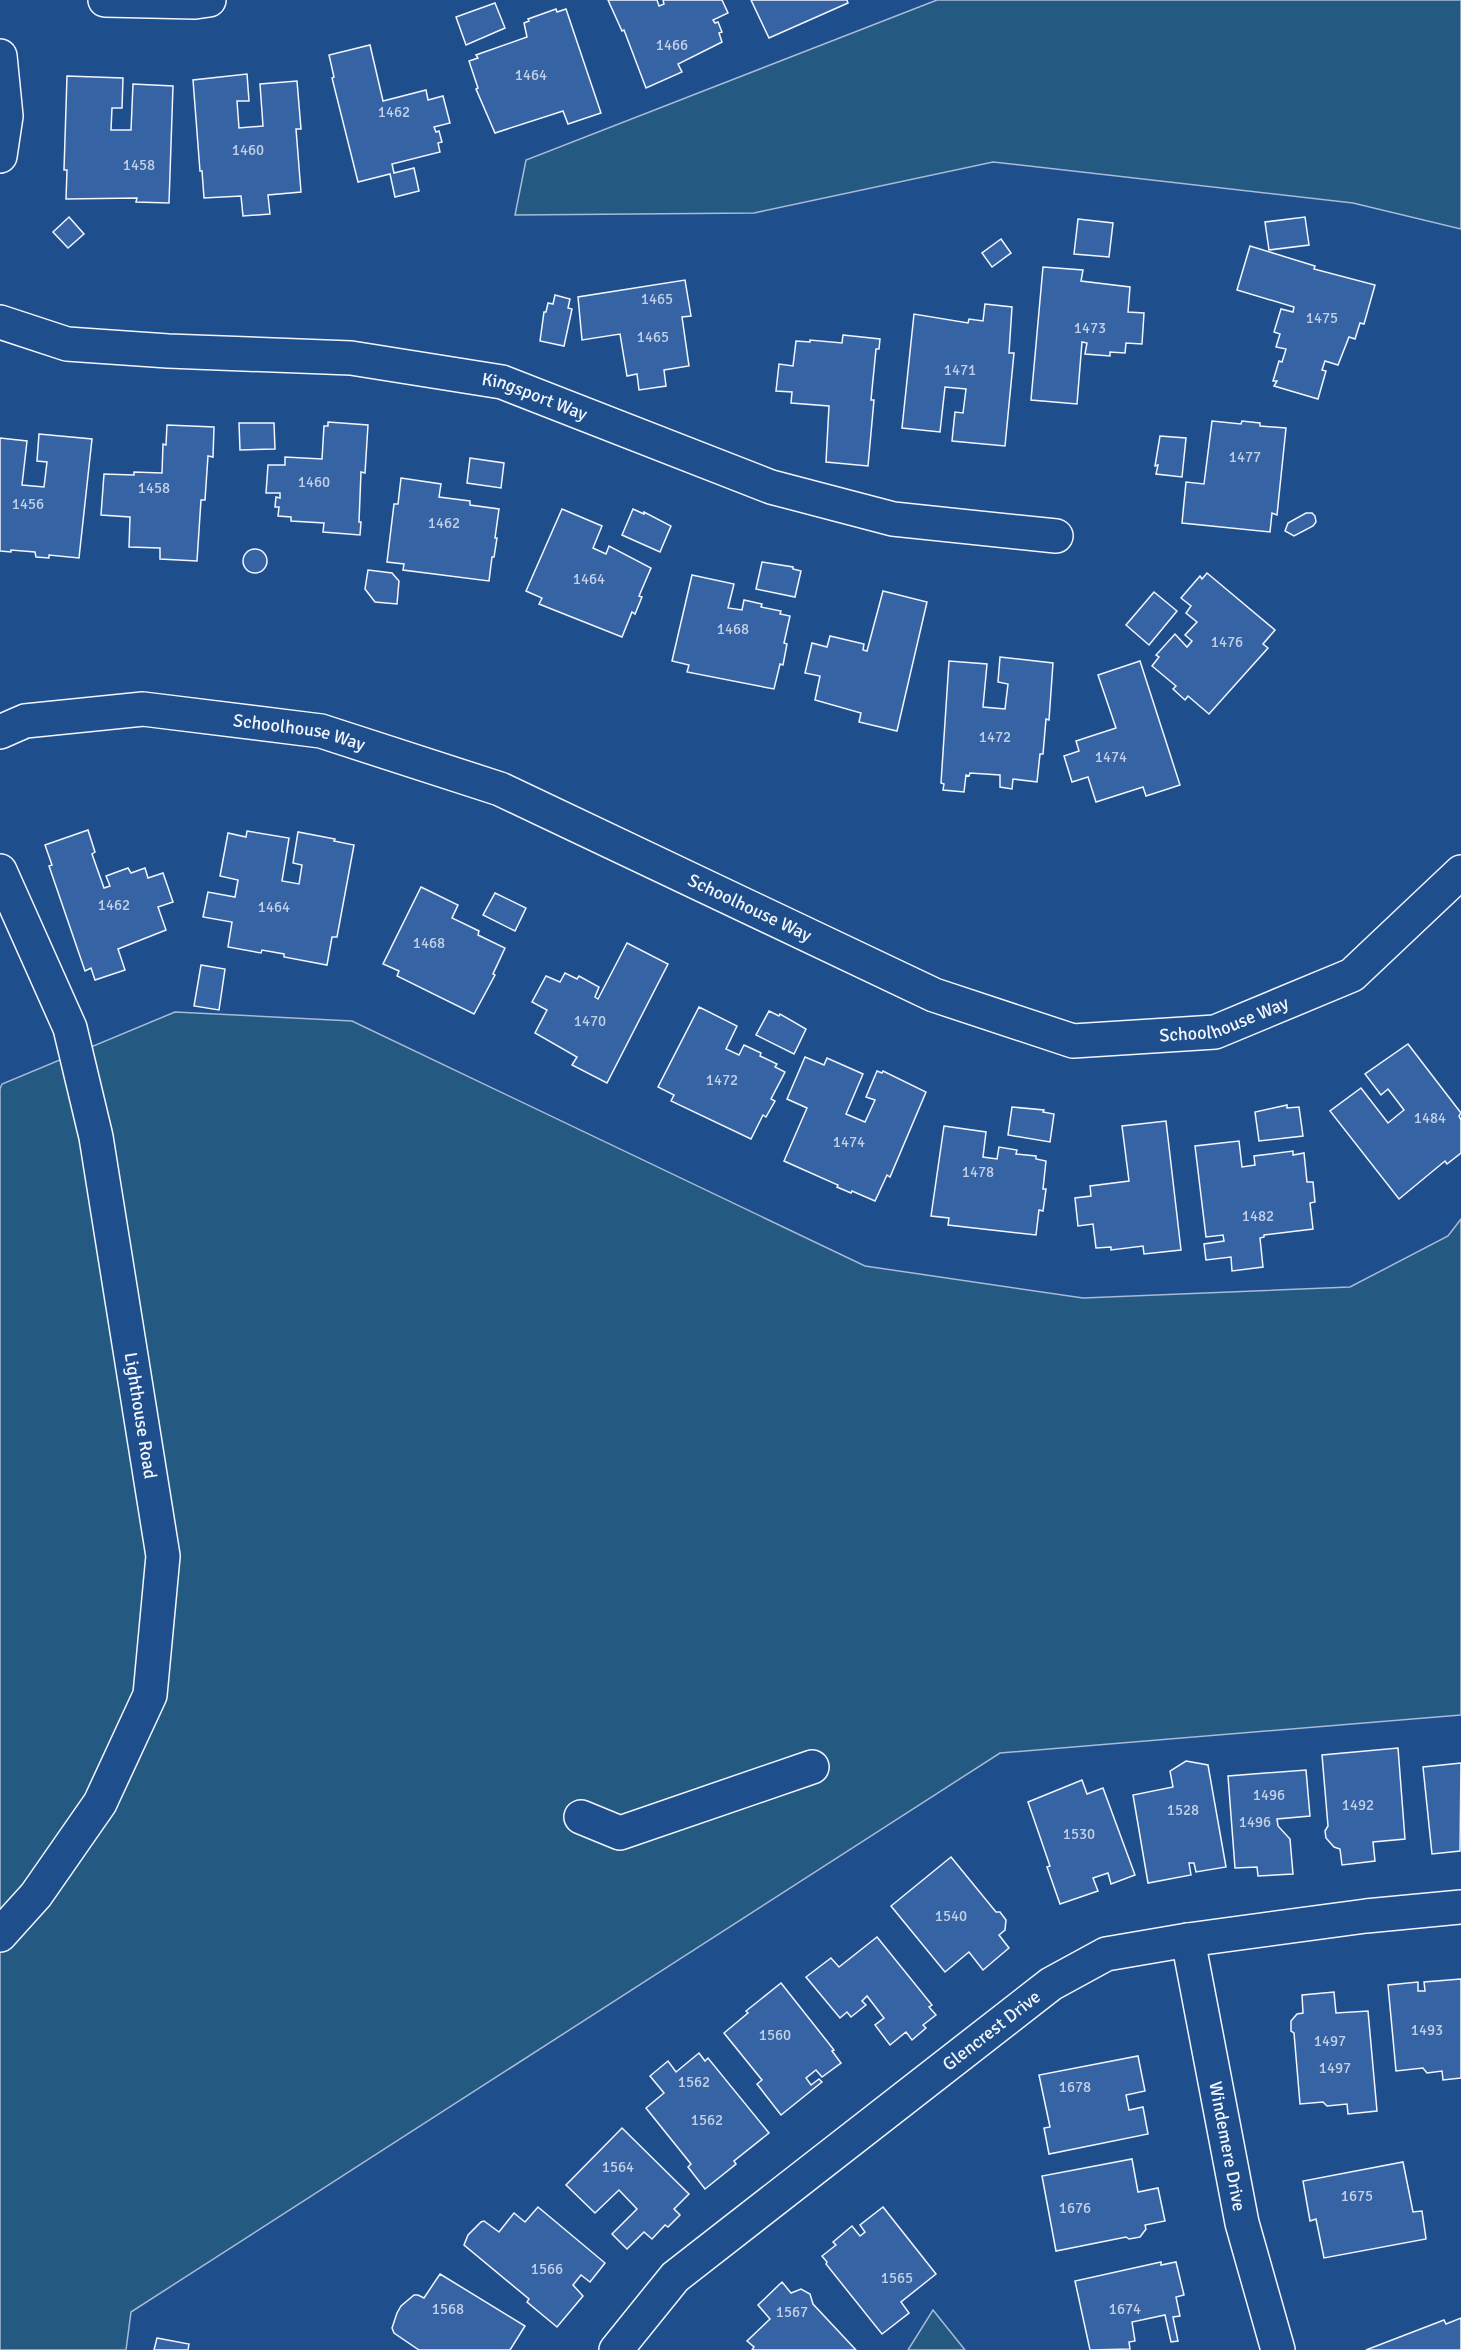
<svg xmlns="http://www.w3.org/2000/svg" width="1461" height="2350" viewBox="0 0 1461 2350" font-family="Signika,sans-serif">
	<rect width="100%" height="100%" fill="#1f4e8c"/>
	<g fill="#245a82" stroke="#a8bbd7" stroke-width="1.5">
		<polygon points="937,0 1461,0 1461,229 1353,203 993,162 754,213 515,215 526,160"/>
		<polygon points="175,1012 352,1021 865,1266 1083,1298 1350,1287 1448,1236 1461,1219 1461,1715 1000,1753 131,2312 126,2350 0,2350 0,1089 2,1084"/>
		<polygon points="933,2310 965,2350 908,2350"/>
	</g>
	<g fill="#3563a3" stroke="#f2f6ff" stroke-width="1.5">
		<polygon points="608,0 657,0 659,6 664,4 663,0 722,0 728,13 713,20 715,23 718,22 722,32 719,33 722,42 678,64 682,72 646,88 624,30 622,31"/>
		<polygon points="751,0 847,0 848,3 769,38"/>
		<polygon points="495,3 505,28 466,45 456,17"/>
		<polygon points="556,9 557,12 566,9 601,113 568,124 563,111 495,133 476,89 478,88 469,61 478,58 476,55 527,37 524,23 529,21 528,19"/>
		<polygon points="370,45 383,101 426,90 428,100 443,96 450,123 434,127 436,132 439,131 442,142 438,143 440,152 392,164 394,173 414,168 419,191 395,197 390,174 358,182 332,78 334,77 329,55"/>
		<polygon points="247,74 249,101 237,101 239,128 263,126 260,84 297,81 301,129 296,129 301,192 268,195 270,214 243,216 241,196 204,198 202,171 200,171 193,80"/>
		<polygon points="67,76 123,78 122,108 112,108 111,130 131,130 133,84 173,86 169,203 136,202 137,198 66,199 67,170 64,170"/>
		<polygon points="69,217 84,234 68,248 53,232"/>
		<polygon points="1305,217 1309,245 1269,250 1265,222"/>
		<polygon points="1078,219 1113,223 1109,257 1074,254"/>
		<polygon points="1001,239 1011,253 992,267 982,253"/>
		<polygon points="1250,246 1315,266 1314,269 1375,285 1364,324 1360,323 1355,339 1349,337 1338,365 1325,361 1322,370 1326,371 1318,399 1274,386 1277,381 1273,381 1279,361 1282,362 1286,349 1276,347 1280,334 1274,332 1281,309 1293,312 1294,307 1237,290"/>
		<polygon points="1043,267 1083,270 1081,281 1130,287 1128,312 1144,313 1142,344 1126,343 1125,353 1110,352 1110,356 1085,354 1087,343 1082,342 1077,404 1031,400"/>
		<polygon points="685,280 691,316 682,317 689,366 664,370 666,386 639,390 637,374 627,376 620,334 582,340 578,297"/>
		<polygon points="555,295 570,299 568,308 572,309 564,346 540,341 544,312 546,312 548,303 553,304"/>
		<polygon points="985,304 1012,307 1009,353 1014,353 1005,446 952,441 955,412 963,413 966,389 945,387 940,432 902,428 914,314 968,323 969,319 983,321"/>
		<polygon points="843,335 880,339 879,349 876,349 871,400 874,400 868,466 826,462 829,406 791,403 792,392 776,391 779,364 793,366 796,341 810,342 810,340 842,343"/>
		<polygon points="1212,421 1241,424 1242,421 1260,423 1260,426 1286,428 1277,515 1272,513 1270,532 1182,523 1186,482 1204,484"/>
		<polygon points="328,422 368,425 365,473 361,472 359,522 361,522 360,535 323,532 324,523 291,521 291,517 278,516 279,507 275,507 276,497 280,498 280,493 266,493 268,465 285,465 285,457 322,459 324,426 328,426"/>
		<polygon points="239,423 274,423 275,449 240,450"/>
		<polygon points="167,425 214,427 213,457 208,456 205,500 201,500 197,561 160,559 160,548 129,547 130,517 101,515 104,474 134,475 134,472 162,473 163,444 166,445"/>
		<polygon points="39,434 92,439 79,558 49,555 49,558 36,557 35,552 11,550 11,552 0,551 0,438 27,441 22,485 44,487 47,462 37,461"/>
		<polygon points="1160,436 1186,438 1182,477 1156,474 1158,465 1155,466"/>
		<polygon points="470,458 504,463 501,488 467,483"/>
		<polygon points="401,478 441,484 439,497 470,501 470,505 499,509 495,538 497,538 494,557 492,557 489,581 403,570 404,564 387,562 394,504 398,504"/>
		<polygon points="562,509 602,526 593,548 606,554 609,546 651,568 639,596 642,597 635,614 632,612 622,637 539,604 542,598 526,591"/>
		<polygon points="633,509 644,514 644,512 671,526 660,552 622,535"/>
		<polygon points="1306,513 1312,513 1315,516 1316,522 1313,526 1294,536 1285,531 1288,523"/>
		<circle cx="255" cy="561" r="12"/>
		<polygon points="762,562 793,567 793,569 801,571 795,597 756,589"/>
		<polygon points="368,570 392,573 399,581 397,604 375,602 365,589"/>
		<polygon points="1207,573 1275,630 1263,644 1268,648 1209,714 1188,696 1185,700 1173,689 1176,686 1152,666 1159,657 1156,655 1175,634 1187,647 1192,641 1185,635 1197,622 1186,613 1191,606 1181,598 1200,576 1202,579"/>
		<polygon points="692,575 734,584 728,608 742,610 744,600 762,604 761,607 781,611 780,614 790,616 784,643 787,644 783,665 780,664 774,689 687,672 689,665 672,661"/>
		<polygon points="883,591 927,602 897,731 859,722 861,713 815,700 820,676 805,673 812,643 827,647 830,636 864,644 863,650 867,651"/>
		<polygon points="1154,592 1177,611 1149,645 1126,625"/>
		<polygon points="1000,657 1053,663 1049,720 1046,719 1043,754 1040,754 1037,782 1013,779 1012,789 1000,787 1000,775 970,773 969,776 966,775 964,792 943,790 944,784 941,783 949,661 987,664 983,707 1005,709 1008,684 998,682"/>
		<polygon points="1140,661 1180,785 1146,796 1143,787 1096,802 1088,777 1072,782 1064,756 1079,751 1076,741 1116,728 1098,675"/>
		<polygon points="88,830 95,852 92,854 104,888 110,886 106,876 128,868 131,873 145,868 148,878 163,873 173,902 158,907 166,930 118,949 125,970 95,980 91,968 85,971 49,866 52,865 45,845"/>
		<polygon points="247,831 289,838 282,881 299,884 302,865 293,863 298,832 335,839 334,841 354,845 337,937 332,937 327,965 284,957 284,954 262,950 261,953 228,947 232,922 203,917 208,892 235,897 238,880 220,876 228,833 246,837"/>
		<polygon points="421,887 458,905 452,918 479,931 478,935 505,948 493,974 495,975 474,1014 397,976 399,971 383,964"/>
		<polygon points="495,893 526,908 515,931 483,915"/>
		<polygon points="627,943 668,964 607,1083 572,1065 577,1057 535,1033 547,1010 532,1002 546,976 560,982 565,973 577,979 579,976 599,987 595,997 598,999"/>
		<polygon points="201,965 225,969 219,1010 194,1006"/>
		<polygon points="699,1007 737,1026 726,1049 739,1055 744,1045 761,1053 760,1056 777,1064 775,1067 785,1072 771,1099 775,1101 766,1117 763,1115 751,1139 671,1101 674,1095 658,1087"/>
		<polygon points="769,1011 779,1016 780,1014 806,1029 794,1054 756,1035"/>
		<polygon points="1408,1044 1461,1113 1459,1116 1461,1120 1461,1153 1447,1164 1445,1161 1399,1199 1330,1111 1361,1088 1388,1123 1404,1110 1388,1089 1381,1095 1365,1074"/>
		<polygon points="805,1057 824,1065 827,1058 863,1074 846,1114 865,1122 875,1100 866,1097 877,1071 882,1073 883,1071 926,1092 890,1177 887,1175 875,1201 852,1191 851,1193 837,1187 838,1185 784,1161 807,1108 787,1099"/>
		<polygon points="1287,1105 1287,1108 1299,1107 1303,1136 1259,1141 1255,1112"/>
		<polygon points="1012,1107 1044,1110 1043,1112 1054,1114 1050,1142 1008,1135"/>
		<polygon points="1166,1121 1181,1250 1144,1254 1143,1246 1111,1250 1111,1247 1096,1248 1093,1224 1078,1226 1075,1198 1091,1196 1090,1186 1129,1181 1122,1126"/>
		<polygon points="944,1126 986,1132 983,1157 997,1159 999,1147 1017,1150 1016,1154 1036,1156 1036,1159 1046,1161 1043,1189 1046,1189 1043,1211 1039,1210 1036,1235 948,1225 949,1218 931,1216"/>
		<polygon points="1239,1141 1242,1167 1255,1165 1254,1156 1293,1151 1293,1155 1304,1153 1307,1182 1313,1182 1315,1202 1310,1203 1313,1229 1264,1235 1264,1237 1260,1238 1263,1267 1232,1271 1231,1257 1206,1260 1204,1244 1224,1241 1223,1235 1206,1237 1195,1146"/>
		<polygon points="1398,1748 1405,1839 1373,1842 1375,1861 1342,1865 1340,1849 1334,1847 1326,1838 1325,1831 1328,1826 1322,1755"/>
		<polygon points="1186,1761 1208,1765 1226,1867 1196,1872 1194,1863 1189,1863 1191,1875 1148,1883 1133,1795 1173,1787 1170,1771"/>
		<polygon points="1461,1763 1460,1851 1432,1854 1423,1767"/>
		<polygon points="1306,1770 1310,1816 1277,1819 1278,1826 1290,1839 1293,1874 1258,1876 1257,1867 1235,1868 1228,1776"/>
		<polygon points="1082,1780 1087,1794 1103,1788 1135,1875 1111,1884 1108,1873 1093,1878 1098,1891 1060,1904 1047,1867 1050,1866 1028,1802"/>
		<polygon points="951,1857 996,1912 1000,1912 1006,1920 1005,1930 999,1935 1009,1948 983,1970 969,1952 945,1972 891,1906"/>
		<polygon points="877,1937 932,2005 929,2007 936,2015 923,2025 926,2028 912,2040 906,2032 890,2045 875,2025 884,2018 867,1996 862,2001 866,2005 851,2017 847,2012 840,2018 806,1977 831,1958 839,1967"/>
		<polygon points="1461,1979 1461,2078 1443,2080 1442,2071 1427,2073 1423,2068 1396,2071 1388,1985 1418,1982 1418,1991 1425,1991 1424,1982"/>
		<polygon points="781,1983 834,2050 832,2051 841,2063 822,2077 816,2070 806,2078 811,2085 819,2079 822,2082 781,2115 757,2084 762,2080 724,2033 748,2013 746,2011"/>
		<polygon points="1334,1992 1336,2013 1368,2011 1377,2111 1348,2114 1347,2104 1327,2106 1323,2102 1300,2104 1294,2033 1291,2031 1291,2021 1297,2014 1303,2013 1302,1995"/>
		<polygon points="699,2053 705,2061 708,2058 769,2133 734,2161 736,2164 705,2189 688,2167 691,2164 646,2108 664,2093 650,2076 668,2061 676,2072"/>
		<polygon points="1138,2056 1145,2091 1126,2095 1129,2110 1143,2107 1148,2134 1049,2154 1044,2128 1050,2127 1039,2075"/>
		<polygon points="622,2128 689,2194 674,2209 680,2215 668,2227 665,2225 652,2239 644,2232 627,2249 612,2234 637,2209 619,2190 595,2213 566,2185"/>
		<polygon points="1132,2159 1138,2192 1158,2188 1165,2221 1145,2225 1146,2229 1140,2237 1129,2239 1126,2237 1056,2251 1042,2176"/>
		<polygon points="1403,2162 1413,2212 1422,2211 1426,2239 1324,2258 1316,2219 1310,2221 1303,2181"/>
		<polygon points="538,2207 605,2263 590,2282 581,2275 573,2285 583,2296 557,2327 527,2302 529,2299 464,2245 468,2235 481,2222 484,2221 499,2232 514,2213 525,2222"/>
		<polygon points="883,2207 936,2274 901,2302 909,2313 882,2334 826,2264 827,2262 822,2256 836,2245 833,2242 852,2226 860,2236 865,2232 860,2225"/>
		<polygon points="1161,2262 1161,2265 1176,2262 1184,2295 1176,2297 1180,2316 1173,2317 1178,2341 1171,2342 1165,2315 1132,2322 1135,2341 1129,2342 1130,2349 1090,2350 1075,2281"/>
		<polygon points="440,2274 525,2326 510,2350 419,2350 394,2333 392,2328 397,2313 401,2306 414,2295 418,2295 424,2298"/>
		<polygon points="782,2282 791,2293 801,2289 810,2294 813,2304 856,2350 752,2350 754,2347 747,2341 770,2319 758,2305"/>
		<polygon points="1461,2318 1461,2350 1366,2350 1444,2320 1446,2324"/>
		<polygon points="157,2338 189,2344 188,2350 154,2350"/>
	</g>
	<g fill="none" stroke-linecap="round" stroke-linejoin="round">
		<g stroke="#f2f6ff" stroke-width="36">
			<g id="minor">
				<polyline points="105,0 195,2 209,0"/>
				<polyline points="0,56 6,116 0,156"/>
				<path id="s1" d="M0 322 67 344 168 351 351 358 502 382 771 487 893 519 1056 536"/>
				<path id="s2" d="M0 732 25 721 143 709 321 731 500 789 934 995 1073 1041 1215 1032 1352 975 1461 872"/>
				<path id="s3" d="M0 871 70 1028 96 1137 163 1556 150 1695 100 1803 36 1895 0 1935"/>
				<polyline points="581,1817 620,1833 812,1767"/>
				<path id="s4" d="M1188 1940 1242 2223 1278 2350"/>
				<path id="s5" d="M616 2350 675 2277 1051 1984 1106 1954 1188 1940 1366 1916 1461 1907"/>
			</g>
		</g>
		<use href="#minor" stroke="#1f4e8c" stroke-width="33"/>
	</g>
	<g text-anchor="middle" dominant-baseline="central" stroke-width="4.5" stroke-linejoin="round" paint-order="stroke">
		<g font-size="15" fill="#c3d1e8">
			<text x="672" y="45">1466</text>
			<text x="531" y="75">1464</text>
			<text x="394" y="112">1462</text>
			<text x="248" y="150">1460</text>
			<text x="139" y="165">1458</text>
			<text x="657" y="299">1465</text>
			<text x="1322" y="318">1475</text>
			<text x="1090" y="328">1473</text>
			<text x="653" y="337">1465</text>
			<text x="960" y="370">1471</text>
			<text x="1245" y="457">1477</text>
			<text x="314" y="482">1460</text>
			<text x="154" y="488">1458</text>
			<text x="28" y="504">1456</text>
			<text x="444" y="523">1462</text>
			<text x="589" y="579">1464</text>
			<text x="733" y="629">1468</text>
			<text x="1227" y="642">1476</text>
			<text x="995" y="737">1472</text>
			<text x="1111" y="757">1474</text>
			<text x="114" y="905">1462</text>
			<text x="274" y="907">1464</text>
			<text x="429" y="943">1468</text>
			<text x="590" y="1021">1470</text>
			<text x="722" y="1080">1472</text>
			<text x="1430" y="1118">1484</text>
			<text x="849" y="1142">1474</text>
			<text x="978" y="1172">1478</text>
			<text x="1258" y="1216">1482</text>
			<text x="1269" y="1795">1496</text>
			<text x="1358" y="1805">1492</text>
			<text x="1183" y="1810">1528</text>
			<text x="1255" y="1822">1496</text>
			<text x="1079" y="1834">1530</text>
			<text x="951" y="1916">1540</text>
			<text x="1427" y="2030">1493</text>
			<text x="775" y="2035">1560</text>
			<text x="1330" y="2041">1497</text>
			<text x="1335" y="2068">1497</text>
			<text x="694" y="2082">1562</text>
			<text x="1075" y="2087">1678</text>
			<text x="707" y="2120">1562</text>
			<text x="618" y="2167">1564</text>
			<text x="1357" y="2196">1675</text>
			<text x="1075" y="2208">1676</text>
			<text x="547" y="2269">1566</text>
			<text x="897" y="2278">1565</text>
			<text x="448" y="2309">1568</text>
			<text x="1125" y="2309">1674</text>
			<text x="792" y="2312">1567</text>
		</g>
		<g font-size="18" fill="#f2f6ff" stroke="#1f4e8c">
			<text stroke="none"><textPath href="#s1" startOffset="543">Kingsport Way</textPath></text>
			<text stroke="none"><textPath href="#s2" startOffset="304">Schoolhouse Way</textPath></text>
			<text stroke="none"><textPath href="#s2" startOffset="790">Schoolhouse Way</textPath></text>
			<text stroke="none"><textPath href="#s2" startOffset="1294">Schoolhouse Way</textPath></text>
			<text stroke="none"><textPath href="#s3" startOffset="566">Lighthouse Road</textPath></text>
			<text stroke="none"><textPath href="#s5" startOffset="495">Glencrest Drive</textPath></text>
			<text stroke="none"><textPath href="#s4" startOffset="210">Windemere Drive</textPath></text>
		</g>
	</g>
</svg>
